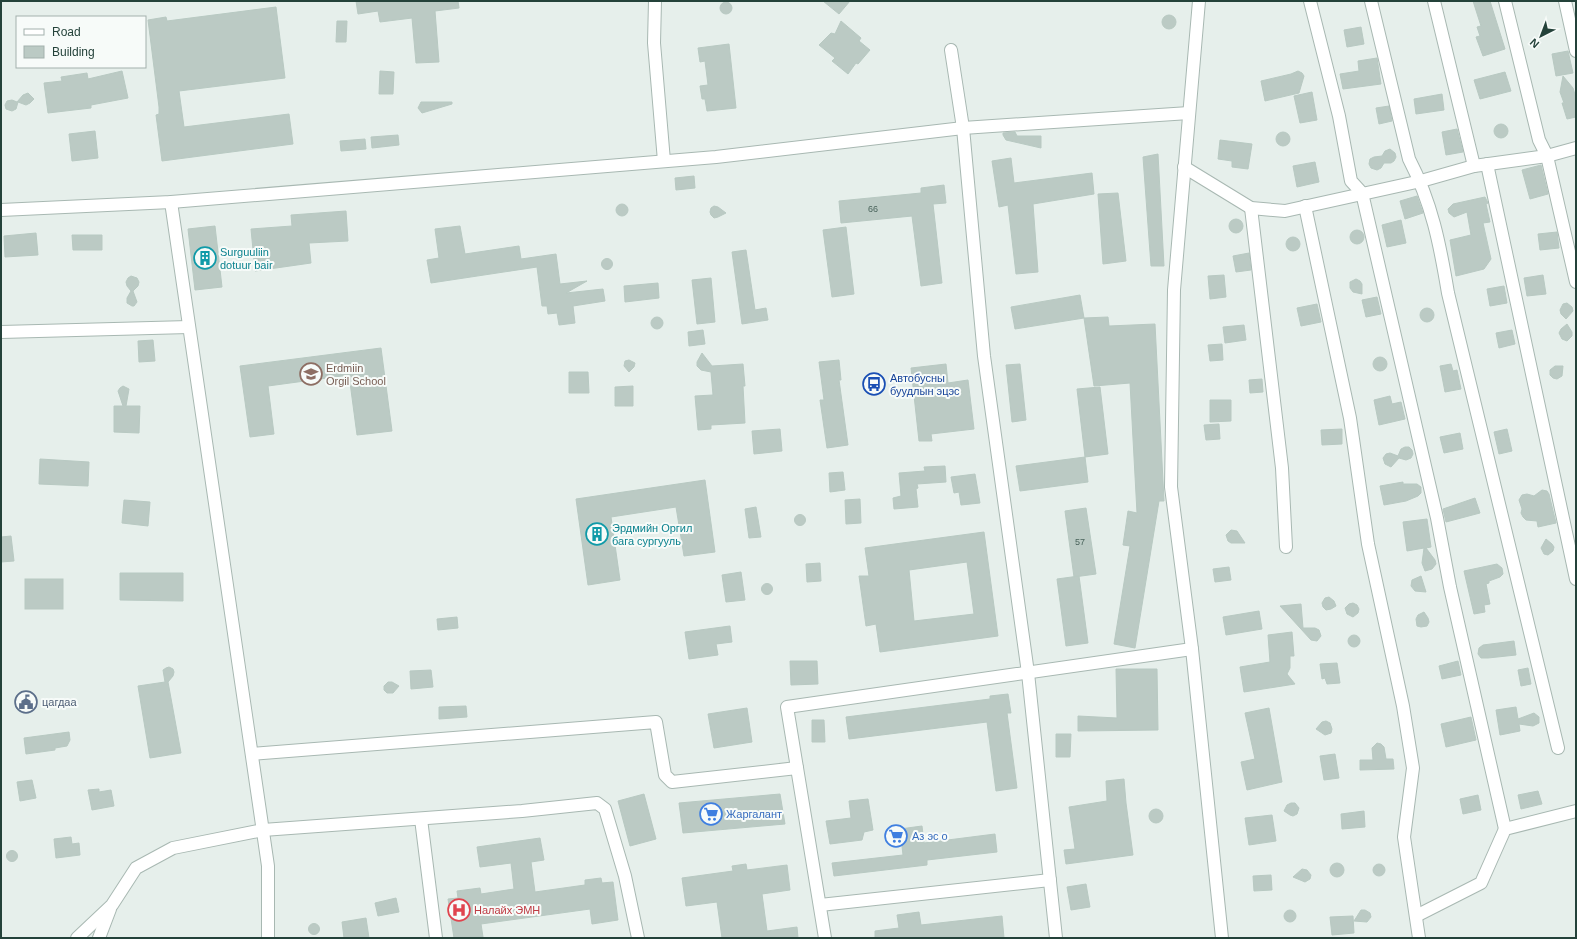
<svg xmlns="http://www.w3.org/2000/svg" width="1577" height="939" viewBox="0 0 1577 939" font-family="Helvetica,sans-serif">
	<rect width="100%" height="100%" fill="#e6efeb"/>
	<g fill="#bbcac4" stroke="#b8c9c2" fill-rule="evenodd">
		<polygon points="356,1 458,1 459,8 435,11 439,62 416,63 412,18 380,22 378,11 358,14"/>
		<polygon points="823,1 850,1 839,14"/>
		<polygon points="1473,1 1490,1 1505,49 1483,56 1476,37 1480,36 1477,27 1481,26"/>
		<circle cx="726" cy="8" r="6"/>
		<polygon points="276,7 285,78 179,91 184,127 289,114 293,144 162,161 156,115 159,114 159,107 148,20 166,17 167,21"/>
		<circle cx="1169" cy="22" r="7"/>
		<polygon points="337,21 347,21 346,42 336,42"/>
		<polygon points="841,21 861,38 859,41 870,50 858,64 856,63 848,74 832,61 835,58 819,45 831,33 835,34"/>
		<polygon points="1361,27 1364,44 1347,47 1344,30"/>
		<polygon points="729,44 736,108 707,111 705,99 702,99 700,86 708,85 705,61 700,62 698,48"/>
		<polygon points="1568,51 1573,73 1556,76 1552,54"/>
		<polygon points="1377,58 1381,84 1343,89 1340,74 1359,71 1358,61"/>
		<polygon points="122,71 128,98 91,105 91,108 48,113 44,83 62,81 61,77 87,73 88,79"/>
		<polygon points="380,71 394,72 393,94 379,94"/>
		<polygon points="1298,71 1302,73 1304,76 1299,93 1265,101 1261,81 1291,74"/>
		<polygon points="1505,72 1511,91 1480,99 1474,80"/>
		<polygon points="1563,76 1573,88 1576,98 1576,117 1567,119 1562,103 1564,103 1560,92"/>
		<polygon points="1312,92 1317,120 1300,123 1294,96"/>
		<polygon points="28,93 34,99 30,103 26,105 18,102 16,109 12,111 6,109 5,105 7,101 12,100 17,102 23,95"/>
		<polygon points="1442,94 1444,110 1416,114 1414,99"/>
		<polygon points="421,102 452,102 452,104 422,113 418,108"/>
		<polygon points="1389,106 1392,121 1379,124 1376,108"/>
		<circle cx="1501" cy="131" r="7"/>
		<polygon points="1457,129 1463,152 1446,155 1442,132"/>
		<polygon points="95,131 98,158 72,161 69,134"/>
		<polygon points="1015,132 1017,136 1041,136 1041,148 1006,140 1003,135 1003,133"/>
		<circle cx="1283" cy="139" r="7"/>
		<polygon points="398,135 399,145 372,148 371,137"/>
		<polygon points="365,139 366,149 341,151 340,141"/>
		<polygon points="1220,140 1252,144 1248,169 1232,167 1232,161 1218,159"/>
		<polygon points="1390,149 1395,153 1396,157 1394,161 1391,163 1384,163 1381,168 1377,170 1371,168 1369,164 1370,159 1374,157 1382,156 1385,151"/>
		<polygon points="1158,154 1164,266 1151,266 1143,157"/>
		<polygon points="1011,158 1014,183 1092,173 1094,194 1033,204 1038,272 1016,274 1008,205 999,207 992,161"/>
		<polygon points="1315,162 1319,182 1297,187 1293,166"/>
		<polygon points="1541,165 1548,194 1530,199 1522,170"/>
		<polygon points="694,176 695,188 676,190 675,178"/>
		<polygon points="944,185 946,203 933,204 942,283 921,286 912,216 841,223 839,201 921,193 921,188"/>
		<polygon points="1118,193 1126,261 1103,264 1098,194"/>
		<polygon points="1417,196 1423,213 1405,219 1400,201"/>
		<polygon points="1485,197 1488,203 1486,204 1490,222 1483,223 1491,259 1484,269 1456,276 1450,240 1471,235 1467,212 1454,217 1449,213 1448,209 1453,204"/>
		<circle cx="622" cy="210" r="6"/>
		<polygon points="714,206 718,207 726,213 718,217 714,218 711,215 710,212 711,208"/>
		<polygon points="346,211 348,241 309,243 311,263 255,271 251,229 292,226 291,215"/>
		<circle cx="1236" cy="226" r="7"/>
		<polygon points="1401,220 1406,243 1387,247 1382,225"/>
		<polygon points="215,226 222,287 195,290 188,229"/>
		<polygon points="460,226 465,254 519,246 521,259 556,254 560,284 587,281 566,293 603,289 605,301 573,306 575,323 559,325 557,313 548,314 547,306 542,306 537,267 431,283 427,260 439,258 435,229"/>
		<polygon points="846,227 854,294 832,297 823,230"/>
		<circle cx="1357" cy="237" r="7"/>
		<polygon points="1557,232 1559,248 1540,250 1538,234"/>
		<polygon points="36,233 38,255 5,257 4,236"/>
		<polygon points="72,235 102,235 102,250 73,250"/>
		<circle cx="1293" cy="244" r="7"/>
		<polygon points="746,250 755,310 766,308 768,320 742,324 732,252"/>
		<polygon points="1249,253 1251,270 1236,272 1233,256"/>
		<circle cx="607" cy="264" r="5.5"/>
		<polygon points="1224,275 1226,297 1210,299 1208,276"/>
		<polygon points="1543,275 1546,294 1527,296 1524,278"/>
		<polygon points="131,276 137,278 139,282 138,286 133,291 137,302 134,306 132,306 127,303 127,298 131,291 127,286 126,282 128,278"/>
		<polygon points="711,278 715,322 697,324 692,280"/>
		<polygon points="1356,279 1360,281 1362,284 1362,294 1353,292 1350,288 1350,282"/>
		<polygon points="658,283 659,298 625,302 624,286"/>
		<polygon points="1504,286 1507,303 1490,306 1487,289"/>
		<polygon points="1080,295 1084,318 1015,329 1011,307"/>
		<polygon points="1377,297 1381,314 1366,317 1362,300"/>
		<polygon points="1567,303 1572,307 1573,311 1566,319 1561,314 1560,310 1563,304"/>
		<polygon points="1317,304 1321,322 1301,326 1297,308"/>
		<circle cx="1427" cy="315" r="7"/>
		<polygon points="1108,317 1109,326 1155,324 1164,501 1159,501 1135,648 1114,644 1130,546 1123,545 1128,511 1137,513 1130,383 1094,386 1084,318"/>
		<circle cx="657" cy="323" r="6"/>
		<polygon points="1567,324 1572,332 1572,336 1567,341 1562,339 1559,333 1561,329"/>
		<polygon points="1244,325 1246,340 1225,343 1223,327"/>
		<polygon points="703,330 705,344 689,346 688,332"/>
		<polygon points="1512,330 1515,344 1499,348 1496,333"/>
		<polygon points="153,340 155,361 139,362 138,341"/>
		<polygon points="1222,344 1223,360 1210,361 1208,345"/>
		<polygon points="381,348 392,431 357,435 349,375 268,386 274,434 250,437 240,366"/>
		<polygon points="702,353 712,366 743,364 745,386 743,386 745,423 711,425 711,429 698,430 695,396 713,395 711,372 701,370 697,366 697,362"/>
		<circle cx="1380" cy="364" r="7"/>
		<polygon points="629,360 635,363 634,367 629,372 624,366 625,361"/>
		<polygon points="839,360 841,380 839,380 848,445 827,448 820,400 824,400 819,362"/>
		<polygon points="946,364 948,383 968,380 974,429 931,434 932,441 919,441 911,368"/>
		<polygon points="1020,364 1026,420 1012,422 1006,365"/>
		<polygon points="1451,364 1453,371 1457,370 1461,389 1445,392 1440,366"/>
		<polygon points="1555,366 1563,366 1562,376 1557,379 1553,378 1550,375 1550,370"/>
		<polygon points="569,372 588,372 589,393 569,393"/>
		<polygon points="1262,379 1263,392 1250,393 1249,380"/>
		<polygon points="123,386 129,389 126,406 140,406 139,433 114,432 114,406 123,406 118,391 120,388"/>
		<polygon points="633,386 633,406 615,406 615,387"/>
		<polygon points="1100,387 1108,454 1085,457 1077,389"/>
		<polygon points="1390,396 1392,404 1401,402 1405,419 1379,425 1374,400"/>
		<polygon points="1210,400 1231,400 1231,421 1210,422"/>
		<polygon points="1219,424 1220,439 1206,440 1204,425"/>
		<polygon points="780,429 782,451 754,454 752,431"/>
		<polygon points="1342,429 1342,444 1322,445 1321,430"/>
		<polygon points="1507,429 1512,451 1499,454 1494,432"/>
		<polygon points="1460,433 1463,449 1444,453 1440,437"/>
		<polygon points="1405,447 1409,447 1412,450 1413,454 1411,458 1406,460 1399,458 1391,467 1385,464 1383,458 1386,454 1390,453 1398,456 1401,449"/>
		<polygon points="1085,457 1088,482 1020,491 1016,466"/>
		<polygon points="40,459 89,462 88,486 39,484"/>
		<polygon points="945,466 946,482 917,484 918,488 916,489 918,507 894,509 893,498 901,496 899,473 925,471 924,467"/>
		<polygon points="843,472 845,490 830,492 829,473"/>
		<polygon points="975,474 980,503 961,505 959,492 954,493 951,477"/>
		<polygon points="705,480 715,552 684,556 676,507 611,517 620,580 588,585 576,499"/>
		<polygon points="1403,482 1403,484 1417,484 1421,487 1421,493 1418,496 1406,501 1384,505 1380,486"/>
		<polygon points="1542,490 1547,491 1549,494 1556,523 1538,527 1537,521 1526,520 1523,517 1521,513 1522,509 1519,500 1522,495 1527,494 1534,496"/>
		<polygon points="1475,498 1480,513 1446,522 1443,509"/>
		<polygon points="860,499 861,523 846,524 845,500"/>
		<polygon points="124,500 150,502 148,526 122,523"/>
		<polygon points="756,507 761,537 749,538 745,509"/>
		<polygon points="1086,508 1096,574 1074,577 1065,511"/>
		<circle cx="800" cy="520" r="5.5"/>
		<polygon points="1427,519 1431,547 1426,548 1435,560 1436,564 1432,569 1425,571 1422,563 1424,548 1407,551 1403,522"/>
		<polygon points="1231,530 1237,531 1245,543 1231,543 1228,541 1226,535"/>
		<path d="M984 532 998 636 880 652 876 624 866 626 859 576H869L865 548ZM967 562 974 614 914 621 909 570Z"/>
		<polygon points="11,536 14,561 1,562 1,537"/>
		<polygon points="1546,539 1552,544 1554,547 1553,551 1548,555 1544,554 1541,548"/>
		<polygon points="820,563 821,581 807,582 806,564"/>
		<polygon points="1497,564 1502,568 1503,574 1500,577 1489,581 1489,583 1486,584 1490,604 1484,605 1485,612 1474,614 1464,571"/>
		<polygon points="1229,567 1231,580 1215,582 1213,569"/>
		<polygon points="741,572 745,600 726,602 722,575"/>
		<polygon points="120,573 183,573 183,601 120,600"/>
		<polygon points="1079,576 1088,643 1066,646 1057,579"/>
		<polygon points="1421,576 1426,592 1415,591 1411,586 1412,580"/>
		<rect x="25" y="579" width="38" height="30"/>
		<circle cx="767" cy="589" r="5.5"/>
		<polygon points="1329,597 1334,601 1336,606 1331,609 1326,610 1323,607 1322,603 1325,598"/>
		<polygon points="1353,603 1357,605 1359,609 1358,613 1353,617 1347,614 1345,608 1349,604"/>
		<polygon points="1301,604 1303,628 1315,628 1319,630 1321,636 1317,641 1311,640 1280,606"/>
		<polygon points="1259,611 1262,629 1226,635 1223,617"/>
		<polygon points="1424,612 1428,618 1429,622 1427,626 1421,627 1417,626 1416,619 1418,615"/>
		<polygon points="457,617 458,628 438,630 437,619"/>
		<polygon points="730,626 732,642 716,644 718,655 689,659 685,632"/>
		<polygon points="1292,632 1294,656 1290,656 1290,668 1287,674 1295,684 1244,692 1240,667 1270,662 1268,635"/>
		<circle cx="1354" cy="641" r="6"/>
		<polygon points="1514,641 1516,655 1488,658 1481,658 1478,654 1479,648 1483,645"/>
		<polygon points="790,661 817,661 818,684 791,685"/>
		<polygon points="1458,661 1461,675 1442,679 1439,666"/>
		<polygon points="1337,663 1340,683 1327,684 1325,678 1322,679 1320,664"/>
		<polygon points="169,667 173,669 174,672 173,676 168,682 181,753 150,758 138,686 165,682 163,670 166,668"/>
		<polygon points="1528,668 1531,684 1521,686 1518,670"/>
		<polygon points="1116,669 1157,669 1158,730 1078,731 1078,716 1117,718"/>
		<polygon points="431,670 433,687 411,689 410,671"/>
		<polygon points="388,682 392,682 399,686 393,693 387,693 384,690 384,686"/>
		<polygon points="1008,694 1011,713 1007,713 1017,788 996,791 987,722 849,739 846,717 990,699 990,696"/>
		<polygon points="466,706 467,717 439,719 439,707"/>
		<polygon points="1516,707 1518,719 1534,713 1539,717 1539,723 1533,726 1519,724 1520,731 1500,735 1496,710"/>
		<polygon points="747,708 752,742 714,748 708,714"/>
		<polygon points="1269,708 1282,782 1247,790 1241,762 1255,759 1245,713"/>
		<polygon points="1471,717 1476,740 1446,747 1441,724"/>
		<polygon points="812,720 824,720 825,742 812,742"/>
		<polygon points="1322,722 1326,721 1330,723 1332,729 1331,733 1325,735 1316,729"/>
		<polygon points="69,732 70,740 67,746 55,748 55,750 26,754 24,738"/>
		<polygon points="1056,734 1071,734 1070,757 1056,757"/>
		<polygon points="1377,743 1381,744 1384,747 1386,759 1393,759 1394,769 1360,770 1360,760 1373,760 1372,748"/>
		<polygon points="1335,754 1339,778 1324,780 1320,756"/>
		<polygon points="1124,779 1126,803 1133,855 1066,864 1064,850 1075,849 1069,807 1107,801 1106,781"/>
		<polygon points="32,780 36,798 20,801 17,782"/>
		<polygon points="99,789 99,792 111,790 114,806 92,810 88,790"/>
		<polygon points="1538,791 1542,804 1521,809 1518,795"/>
		<polygon points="644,794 656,839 630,846 618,801"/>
		<polygon points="780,794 785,824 683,833 679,803"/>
		<polygon points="1478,795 1481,810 1463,814 1460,799"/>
		<polygon points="868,799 873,830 864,832 862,840 830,844 826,821 851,818 849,801"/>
		<polygon points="1291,803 1295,803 1299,808 1297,814 1293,816 1290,815 1284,811 1287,805"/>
		<circle cx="1156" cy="816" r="7"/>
		<polygon points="1364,811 1365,827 1342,829 1341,814"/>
		<polygon points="1272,815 1276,841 1249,845 1245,818"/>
		<polygon points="922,826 924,843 995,834 997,852 927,860 927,865 834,876 832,863 903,855 900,829"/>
		<polygon points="71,837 72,844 79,843 80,855 56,858 54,839"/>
		<polygon points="540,838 544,860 531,862 535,892 585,885 585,880 601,878 602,883 613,882 618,920 592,924 590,909 481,924 483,937 454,938 448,899 458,898 457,891 480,888 481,894 514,889 511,863 480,867 477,847"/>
		<circle cx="12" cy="856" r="5.5"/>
		<circle cx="1337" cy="870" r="7"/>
		<circle cx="1379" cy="870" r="6"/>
		<polygon points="746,864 747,870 787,865 790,890 762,894 767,931 797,927 798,938 722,938 717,902 686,906 682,878 733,871 732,866"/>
		<polygon points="1302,869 1307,870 1311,875 1310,879 1305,882 1293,877"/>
		<polygon points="1271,875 1272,890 1254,891 1253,876"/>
		<polygon points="1086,884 1090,907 1071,910 1067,887"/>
		<polygon points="396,898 399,912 378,916 375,903"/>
		<circle cx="1290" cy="916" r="6"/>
		<polygon points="1361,910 1365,910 1370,913 1371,917 1367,922 1354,921"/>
		<polygon points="919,912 921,925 1002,916 1004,938 875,938 875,931 899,928 897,915"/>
		<polygon points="1353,916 1354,933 1332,935 1330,917"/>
		<polygon points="366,918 369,938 344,938 342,922"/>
		<circle cx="314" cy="929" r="5.5"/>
	</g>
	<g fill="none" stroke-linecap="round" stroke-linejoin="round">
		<g stroke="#a8b8b2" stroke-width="14">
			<g id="minor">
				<polyline points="655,1 654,43 664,161"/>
				<polyline points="1199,1 1174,290 1171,487 1192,649 1222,938"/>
				<polyline points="1310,1 1339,116 1351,181 1362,193 1437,518 1450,587 1505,829"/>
				<path d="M1371 1 1409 159C1432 203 1440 245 1448 293L1558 748"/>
				<polyline points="1434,1 1474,166"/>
				<polyline points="1505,1 1539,140 1547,156 1576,282"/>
				<polyline points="1565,1 1576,51"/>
				<polyline points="951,50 963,128 984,356 1028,673 1056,938"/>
				<polyline points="1487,164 1576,579"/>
				<polyline points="1184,167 1251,208 1285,211 1421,181 1474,166 1547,156 1576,148"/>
				<polyline points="171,202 268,866 268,938"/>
				<polyline points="1305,206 1350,418 1368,544 1403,706 1413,768 1404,837 1419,938"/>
				<polyline points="1251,208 1282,468 1286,547"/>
				<polyline points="1,210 171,202 716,157 963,128 1189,113"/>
				<polyline points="1,332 189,327"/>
				<polyline points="252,754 656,722 665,775 672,782 797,768"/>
				<polyline points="421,819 436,938"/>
				<polyline points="820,905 1050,880"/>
				<polyline points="1416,916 1481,883 1505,829 1576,811"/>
				<polyline points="77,938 112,905 136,868 173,848 263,830 522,811 597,803 605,809 625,876 638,938"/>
				<polyline points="99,938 110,909"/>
				<polyline points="825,938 787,707 1192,649"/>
			</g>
		</g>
		<use href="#minor" stroke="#fff" stroke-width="12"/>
	</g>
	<defs>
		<g id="building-ring" transform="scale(1.15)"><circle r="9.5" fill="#f7fbf9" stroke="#0f9aa8" stroke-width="1.5"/><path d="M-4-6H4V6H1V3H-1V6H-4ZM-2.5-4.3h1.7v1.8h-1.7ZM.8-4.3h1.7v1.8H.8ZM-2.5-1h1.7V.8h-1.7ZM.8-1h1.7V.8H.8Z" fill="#0f9aa8"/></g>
		<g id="school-ring" transform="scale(1.15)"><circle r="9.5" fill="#f7fbf9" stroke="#8d6e63" stroke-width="1.5"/><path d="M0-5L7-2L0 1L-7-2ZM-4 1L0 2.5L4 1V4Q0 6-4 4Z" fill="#8d6e63"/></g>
		<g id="bus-ring" transform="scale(1.15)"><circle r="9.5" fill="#f7fbf9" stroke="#1a4fb4" stroke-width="1.5"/><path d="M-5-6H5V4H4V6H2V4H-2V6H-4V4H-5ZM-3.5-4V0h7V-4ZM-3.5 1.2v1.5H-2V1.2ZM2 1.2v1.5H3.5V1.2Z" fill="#1a4fb4"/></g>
		<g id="civic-ring" transform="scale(1.15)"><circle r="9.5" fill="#f7fbf9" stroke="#5c6f8a" stroke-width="1.5"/><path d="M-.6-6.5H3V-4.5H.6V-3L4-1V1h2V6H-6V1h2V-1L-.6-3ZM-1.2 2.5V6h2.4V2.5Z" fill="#5c6f8a"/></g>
		<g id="supermarket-ring" transform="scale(1.15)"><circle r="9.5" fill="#f7fbf9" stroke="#3f7fe0" stroke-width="1.5"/><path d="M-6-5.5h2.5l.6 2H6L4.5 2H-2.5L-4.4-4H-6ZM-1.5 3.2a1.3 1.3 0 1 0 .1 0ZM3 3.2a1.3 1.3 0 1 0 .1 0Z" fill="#3f7fe0"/></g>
		<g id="hospital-ring" transform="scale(1.15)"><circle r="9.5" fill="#f7fbf9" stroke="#e0444e" stroke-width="1.5"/><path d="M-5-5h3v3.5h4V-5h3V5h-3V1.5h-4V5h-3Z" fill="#e0444e"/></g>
	</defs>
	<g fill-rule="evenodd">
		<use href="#building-ring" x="205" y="258"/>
		<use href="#school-ring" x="311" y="374"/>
		<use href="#bus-ring" x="874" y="384"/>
		<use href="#building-ring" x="597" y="534"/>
		<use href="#civic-ring" x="26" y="702"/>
		<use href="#supermarket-ring" x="711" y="814"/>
		<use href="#supermarket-ring" x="896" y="836"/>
		<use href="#hospital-ring" x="459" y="910"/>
	</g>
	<g text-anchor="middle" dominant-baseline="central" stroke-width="4" stroke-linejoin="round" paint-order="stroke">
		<g font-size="9" fill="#4a645c">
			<text x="873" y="209">66</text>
			<text x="1080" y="542">57</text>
		</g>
		<g font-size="11" fill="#0d838f" stroke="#f7fbf9" text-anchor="start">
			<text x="220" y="252">Surguuliin<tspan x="220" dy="13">dotuur bair</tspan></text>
			<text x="612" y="528">Эрдмийн Оргил<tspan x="612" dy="13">бага сургууль</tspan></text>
		</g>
		<g font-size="11" fill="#785e54" stroke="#f7fbf9" text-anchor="start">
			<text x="326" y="368">Erdmiin<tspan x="326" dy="13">Orgil School</tspan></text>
		</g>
		<g font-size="11" fill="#164399" stroke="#f7fbf9" text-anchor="start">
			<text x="890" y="378">Автобусны<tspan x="890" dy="13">буудлын эцэс</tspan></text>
		</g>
		<g font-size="11" fill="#4e5e75" stroke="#f7fbf9" text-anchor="start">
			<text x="42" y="702">цагдаа</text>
		</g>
		<g font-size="11" fill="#366cbe" stroke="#f7fbf9" text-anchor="start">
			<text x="726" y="814">Жаргалант</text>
			<text x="912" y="836">Аз эс о</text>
		</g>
		<g font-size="11" fill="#be3a42" stroke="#f7fbf9" text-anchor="start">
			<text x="474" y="910">Налайх ЭМН</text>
		</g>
	</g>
	<rect width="1577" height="939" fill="none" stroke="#24423a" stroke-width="4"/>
	<rect x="16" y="16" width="130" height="52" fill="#f7fbf9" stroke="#a3b1ad"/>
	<rect x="24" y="29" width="20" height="6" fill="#ffffff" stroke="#a3b1ad"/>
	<text x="52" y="36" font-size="12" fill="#24423a">Road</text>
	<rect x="24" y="46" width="20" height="12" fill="#bbcac4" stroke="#a3b1ad"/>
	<text x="52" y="56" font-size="12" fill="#24423a">Building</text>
	<g transform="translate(1541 36) rotate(222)" stroke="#f7fbf9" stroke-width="3" paint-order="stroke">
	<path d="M0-3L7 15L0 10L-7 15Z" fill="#24423a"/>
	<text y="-6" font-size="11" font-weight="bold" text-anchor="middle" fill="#24423a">N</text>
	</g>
</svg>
